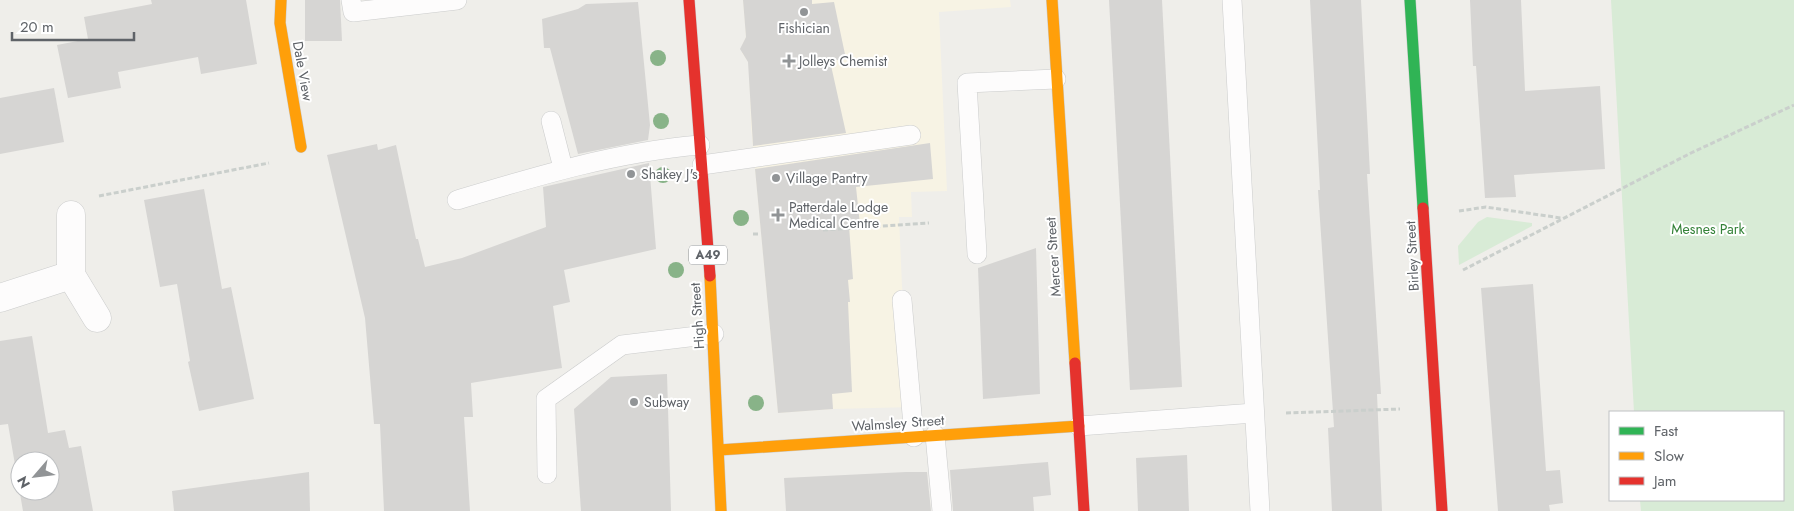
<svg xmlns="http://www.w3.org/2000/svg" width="1794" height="511" viewBox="0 0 1794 511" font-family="Jost,sans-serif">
	<rect width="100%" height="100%" fill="#efeeea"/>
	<polygon fill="#f7f3e4" points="743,0 1010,0 1011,7 939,12 947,191 911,192 912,217 899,217 902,286 914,407 833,409 778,413 751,126 749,63 742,53 742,45 746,37"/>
	<g fill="#d8ebd6">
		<polygon points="1611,0 1794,0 1794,511 1641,511 1640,500 1783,500 1783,412 1634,412"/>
		<polygon points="1487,217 1532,223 1532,226 1459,265 1458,246 1478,222"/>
	</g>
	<g fill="#d6d5d3" fill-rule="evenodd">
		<polygon points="151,0 246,0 257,64 201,74 198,57 118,72 121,88 68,98 57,45 88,39 84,17 152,4"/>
		<polygon points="305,0 340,0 342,41 305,41"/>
		<polygon points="743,0 812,0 812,4 834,2 846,59 830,61 846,133 753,146 748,62 740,49 746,37"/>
		<polygon points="1109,0 1162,0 1182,387 1130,390"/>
		<polygon points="1310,0 1361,0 1370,174 1367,174 1381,394 1377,394 1382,511 1332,511 1328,428 1334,427 1318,190 1320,190"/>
		<polygon points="1470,0 1521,0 1525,91 1600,86 1605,169 1514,175 1516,197 1485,198 1476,66 1473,66"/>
		<polygon points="638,2 650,125 648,140 578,154 550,48 544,48 542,19 578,9 586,4"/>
		<polygon points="54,88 64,142 0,154 0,98"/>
		<polygon points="930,143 933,179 856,187 860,225 849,226 853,279 848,280 850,302 848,302 852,392 832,394 833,409 778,413 755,169"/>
		<polygon points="377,144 378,150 396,145 416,239 418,239 425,267 462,258 546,227 543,187 649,163 656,249 564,270 570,302 553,306 562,368 471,383 473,417 464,417 470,511 384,511 380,424 374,424 365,318 327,155"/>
		<polygon points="204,189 222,289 231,287 254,399 199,411 188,362 190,361 177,284 160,287 144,200"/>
		<polygon points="1036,248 1040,394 983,399 978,268"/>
		<polygon points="1533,284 1546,471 1560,470 1563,503 1549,505 1550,511 1498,511 1481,288"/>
		<path d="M32 336 48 433 65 430 69 448 81 446 93 511H23L8 424 0 425V341ZM20 461H50V491H20Z"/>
		<polygon points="667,374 671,511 581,511 574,409 611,377"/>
		<polygon points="1187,455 1189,511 1138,511 1136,458"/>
		<polygon points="1048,462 1051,495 1033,497 1034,511 953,511 950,470"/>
		<polygon points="309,472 310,511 174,511 172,491"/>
		<polygon points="906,472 927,472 931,511 786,511 784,478"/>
	</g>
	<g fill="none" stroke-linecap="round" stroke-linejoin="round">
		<g stroke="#cbcccc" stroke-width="20">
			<g id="lane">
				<polyline points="351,0 353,12 457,0"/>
				<polyline points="1232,0 1260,511"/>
				<polyline points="551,121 563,168"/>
				<polyline points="702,165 911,135"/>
				<path d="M457 200C537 176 616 152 700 145"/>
				<polyline points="977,254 967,83 1056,79"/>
				<polyline points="902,300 914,437"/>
				<polyline points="1079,426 1254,413"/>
				<polyline points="935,435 942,511"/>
				<polyline points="547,474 546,399 622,345 714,334"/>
			</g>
		</g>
		<g stroke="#cbcccc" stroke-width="29">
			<g id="street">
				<polyline points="71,215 71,275 97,318"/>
				<polyline points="0,298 71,275"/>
			</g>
		</g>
		<g stroke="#cacacb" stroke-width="12">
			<polyline id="fast" points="1410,0 1423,208"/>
		</g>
		<g stroke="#cacacb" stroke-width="12">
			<g id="slow">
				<polyline points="281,0 280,23 301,147"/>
				<polyline points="1052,0 1075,363"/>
				<polyline points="710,276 721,511"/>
				<polyline points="719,450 1079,426"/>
			</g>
		</g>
		<g stroke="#cacacb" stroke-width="12">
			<g id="jam">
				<polyline points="689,0 710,276"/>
				<polyline points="1423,208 1442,511"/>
				<polyline points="1075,363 1084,511"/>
			</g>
		</g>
		<g stroke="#cacfcc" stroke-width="3" stroke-dasharray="5 2.5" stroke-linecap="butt">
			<polyline points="99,196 269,163"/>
			<polyline points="1459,211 1486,207 1561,218"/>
			<polyline points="823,230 929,223"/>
			<polyline points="753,234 760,234"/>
			<polyline points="1463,270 1691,153 1794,105"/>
			<polyline points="1286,413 1400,409"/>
		</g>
		<use href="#lane" stroke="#fdfcfc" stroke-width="19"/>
		<use href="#street" stroke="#fdfcfc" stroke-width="28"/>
		<use href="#fast" stroke="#30b455" stroke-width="11"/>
		<use href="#slow" stroke="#ff9f0a" stroke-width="11"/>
		<use href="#jam" stroke="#e5322d" stroke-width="11"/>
	</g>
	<g fill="#88b388">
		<circle cx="658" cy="58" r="8"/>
		<circle cx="661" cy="121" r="8"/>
		<circle cx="663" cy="175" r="8"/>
		<circle cx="741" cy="218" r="8"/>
		<circle cx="676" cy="270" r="8"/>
		<circle cx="756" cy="403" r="8"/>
	</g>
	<g fill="#919496" stroke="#fff" stroke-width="2">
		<circle cx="804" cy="12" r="5"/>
		<path d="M786.5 53.5h5v5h5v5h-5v5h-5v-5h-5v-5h5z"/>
		<circle cx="631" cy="174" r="5"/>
		<circle cx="776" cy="178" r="5"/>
		<path d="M775.5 207.5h5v5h5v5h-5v5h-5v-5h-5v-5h5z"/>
		<circle cx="634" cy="402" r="5"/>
	</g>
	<g text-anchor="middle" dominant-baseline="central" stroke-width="4" stroke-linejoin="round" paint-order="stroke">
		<rect fill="#fff" stroke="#8f9295" stroke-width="1" x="689" y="245.5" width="38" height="19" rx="4"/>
		<g font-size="12" font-weight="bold" fill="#5f6368">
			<text x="708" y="255">A49</text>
		</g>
		<g font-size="14" fill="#5f6368" stroke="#fff" text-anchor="start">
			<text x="804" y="28" text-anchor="middle">Fishician</text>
			<text x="799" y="61">Jolleys Chemist</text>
			<text x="641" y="174">Shakey J's</text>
			<text x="786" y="178">Village Pantry</text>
			<text x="789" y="207">Patterdale Lodge<tspan x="789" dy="16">Medical Centre</tspan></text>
			<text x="644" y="402">Subway</text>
		</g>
		<g font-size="14" fill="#5f6368" stroke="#fff">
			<text transform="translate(303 71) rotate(80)">Dale View</text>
			<text transform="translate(1412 256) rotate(-93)">Birley Street</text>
			<text transform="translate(1053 257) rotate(-94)">Mercer Street</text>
			<text transform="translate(697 316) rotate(-94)">High Street</text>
			<text transform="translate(898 423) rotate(-4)">Walmsley Street</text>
		</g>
		<g font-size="14" fill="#348238" stroke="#fff">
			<text x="1708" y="229">Mesnes Park</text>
		</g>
	</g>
	<rect x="1609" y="411" width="175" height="90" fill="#ffffff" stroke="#bfc1c3"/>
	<rect x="1619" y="427" width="25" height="8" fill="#30b455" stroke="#bfc1c3"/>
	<text x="1654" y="436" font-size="15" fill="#5f6368">Fast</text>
	<rect x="1619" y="452" width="25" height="8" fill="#ff9f0a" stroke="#bfc1c3"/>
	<text x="1654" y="461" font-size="15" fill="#5f6368">Slow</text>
	<rect x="1619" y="477" width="25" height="8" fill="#e5322d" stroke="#bfc1c3"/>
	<text x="1654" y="486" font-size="15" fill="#5f6368">Jam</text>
	<g transform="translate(35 476) rotate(242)"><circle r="24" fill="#ffffff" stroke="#bfc1c3"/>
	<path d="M0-4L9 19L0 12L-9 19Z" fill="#919496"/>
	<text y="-8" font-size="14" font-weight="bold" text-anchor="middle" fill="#5f6368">N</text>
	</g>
	<path d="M12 32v8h122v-8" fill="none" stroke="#5f6368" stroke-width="2.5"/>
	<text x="20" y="32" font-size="15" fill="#5f6368" stroke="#ffffff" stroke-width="4" paint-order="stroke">20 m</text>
</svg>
